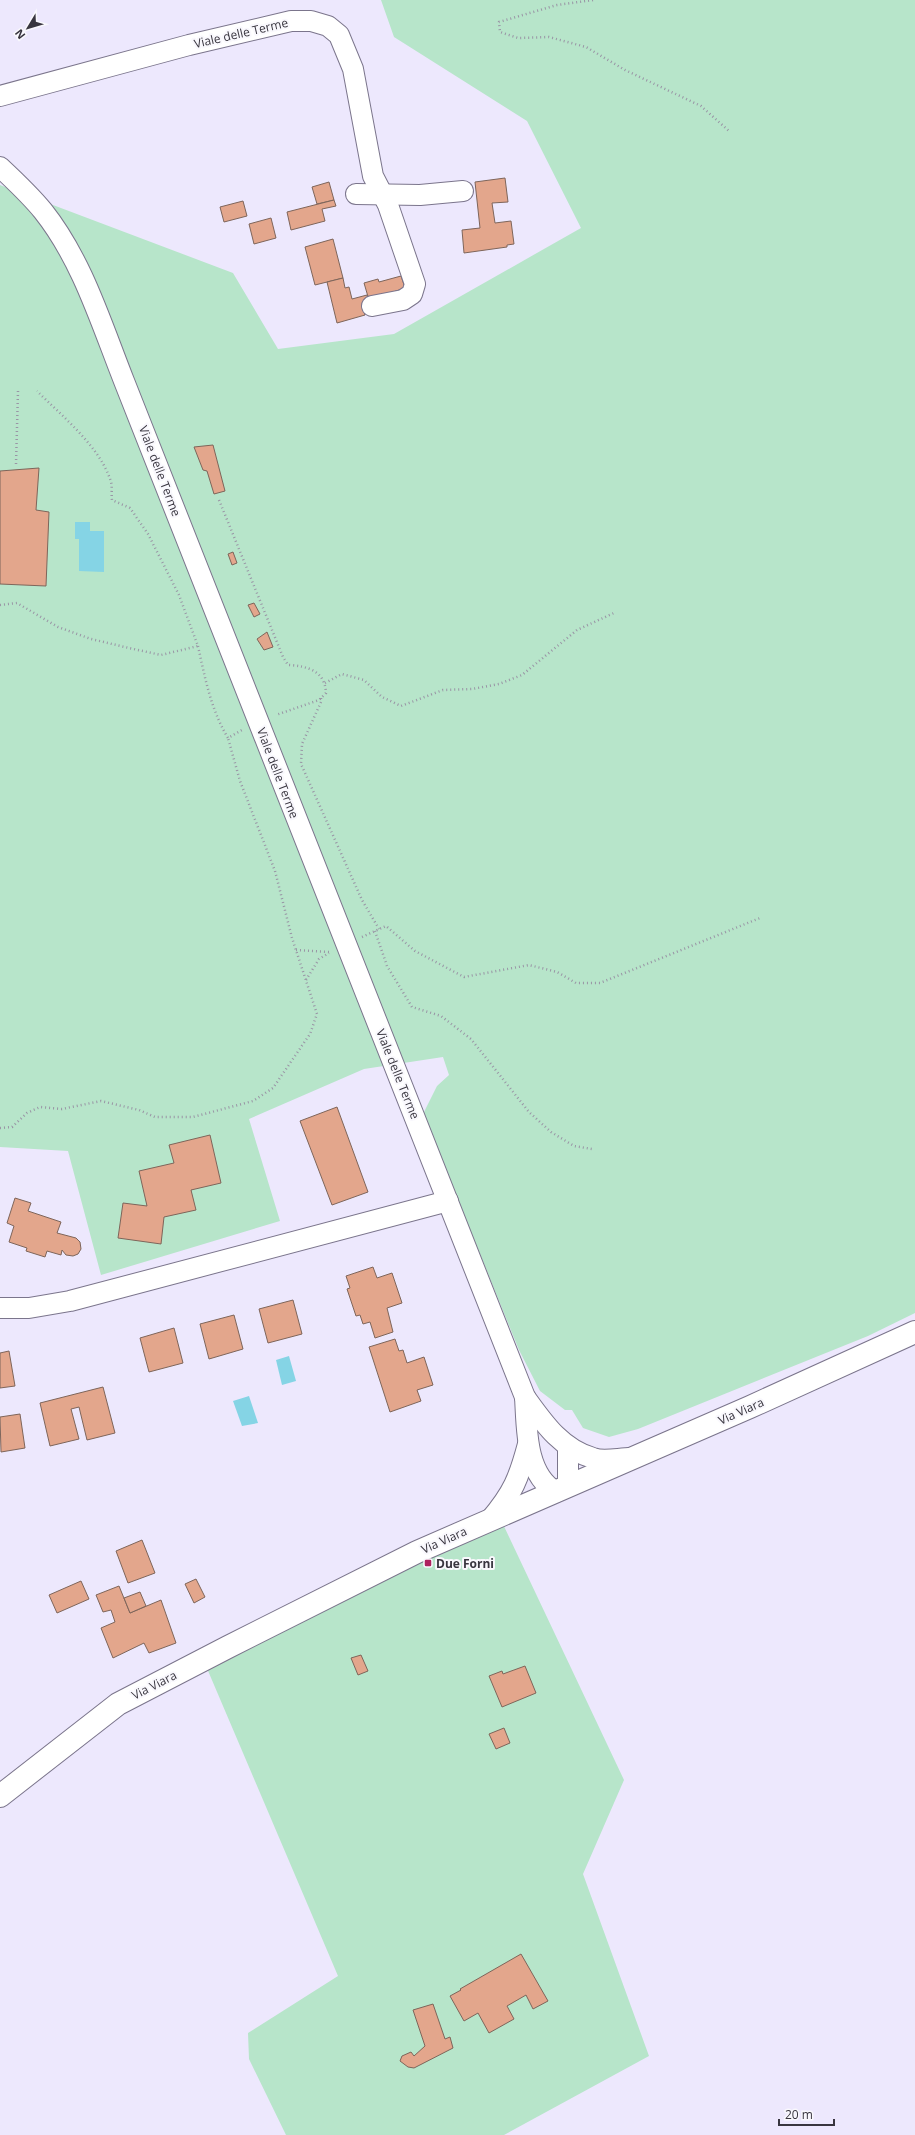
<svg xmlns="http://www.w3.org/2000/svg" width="915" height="2135" viewBox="0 0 915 2135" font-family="'Open Sans',sans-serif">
	<rect width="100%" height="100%" fill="#ede8fd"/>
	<g fill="#b7e5ca">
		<polygon points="381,0 915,0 915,1313 868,1336 638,1429 609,1437 583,1428 572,1410 565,1410 540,1391 519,1350 423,1114 437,1086 449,1075 443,1057 364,1069 249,1119 280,1221 101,1275 68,1151 0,1147 0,185 233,273 278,349 394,334 581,228 527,121 394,37"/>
		<polygon points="502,1522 624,1780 583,1874 649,2056 504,2135 286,2135 249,2059 248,2033 338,1976 200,1652"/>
	</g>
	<g fill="#85d4e5">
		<polygon points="75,522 90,522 90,531 104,531 104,572 79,571 79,539 75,539"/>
		<polygon points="289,1356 296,1381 282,1385 276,1360"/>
		<polygon points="249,1396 258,1423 242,1426 233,1401"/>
	</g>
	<g fill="#e3a68c" stroke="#7e655a">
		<polygon points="505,178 508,202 492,203 495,223 511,221 514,244 507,245 507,247 464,253 462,230 480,228 475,182"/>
		<polygon points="329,182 334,200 317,204 312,187"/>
		<polygon points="334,200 336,206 322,209 325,221 291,230 287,212"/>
		<polygon points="243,201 247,216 224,222 220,207"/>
		<polygon points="271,218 276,238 254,244 249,224"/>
		<polygon points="333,239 343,278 315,285 305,247"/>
		<polygon points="401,276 405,288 369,300 364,283 378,279 379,282"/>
		<polygon points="343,278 345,288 349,287 352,299 367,295 369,300 363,308 365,315 337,323 327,282"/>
		<polygon points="213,445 225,491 214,494 207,471 203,470 194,447"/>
		<polygon points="39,468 36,510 49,512 46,586 0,584 0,471"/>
		<polygon points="233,552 237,563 232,565 228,554"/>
		<polygon points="254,603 260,614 254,617 248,605"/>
		<polygon points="267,632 273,647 264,650 257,639"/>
		<polygon points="337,1107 368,1192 332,1205 300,1121"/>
		<polygon points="210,1135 221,1183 191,1190 196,1210 164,1217 161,1244 118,1238 123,1203 147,1206 139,1171 174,1163 169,1145"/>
		<polygon points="15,1198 31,1203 28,1211 61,1222 57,1233 76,1238 80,1242 81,1249 78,1254 73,1256 66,1255 62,1250 61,1255 47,1251 45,1257 26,1251 27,1248 9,1242 14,1226 7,1223"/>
		<polygon points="373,1267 377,1278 392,1273 402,1303 387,1308 393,1332 375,1338 370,1322 363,1324 360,1315 356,1316 347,1289 350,1288 346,1276"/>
		<polygon points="293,1300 302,1334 268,1343 259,1309"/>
		<polygon points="234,1315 243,1349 209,1359 200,1324"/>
		<polygon points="174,1328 183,1363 149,1372 140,1338"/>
		<polygon points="395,1339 399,1351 403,1350 407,1363 424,1357 433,1385 417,1390 421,1401 390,1412 369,1347"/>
		<polygon points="9,1351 15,1386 0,1388 0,1353"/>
		<polygon points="103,1387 115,1433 87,1440 79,1407 71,1409 79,1439 50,1446 40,1403"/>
		<polygon points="20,1414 25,1448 1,1452 0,1417"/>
		<polygon points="142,1540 155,1573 128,1583 116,1551"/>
		<polygon points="196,1579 205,1597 194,1603 185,1584"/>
		<polygon points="81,1581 89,1599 57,1613 49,1595"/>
		<polygon points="119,1586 130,1613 161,1600 176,1643 149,1653 144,1643 113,1658 101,1628 115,1622 111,1610 103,1612 96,1595"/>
		<polygon points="140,1592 146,1606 130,1613 124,1598"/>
		<polygon points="361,1655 368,1671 358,1675 351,1658"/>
		<polygon points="525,1666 536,1693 502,1707 489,1676 502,1671 503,1674"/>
		<polygon points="504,1728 510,1743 496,1749 489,1734"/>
		<polygon points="521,1954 548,2001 533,2009 526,1995 507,2006 514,2019 489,2033 478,2013 464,2021 450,1996 461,1990 460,1989"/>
		<polygon points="433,2004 445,2039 450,2037 453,2048 414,2068 408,2067 400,2061 402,2056 411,2052 414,2056 425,2046 413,2010"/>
	</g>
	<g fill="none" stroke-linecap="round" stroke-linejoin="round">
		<g stroke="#7b758c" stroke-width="22">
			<g id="street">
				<polyline points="0,96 189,45 291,21 311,21 328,26 339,35 353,69 373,176 388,205 415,284 412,294 403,300 372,306"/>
				<path d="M0 167C15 181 30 195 43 211 82 260 101 323 124 381L525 1397C543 1422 561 1449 593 1458 603 1462 619 1458 630 1458"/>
				<polyline points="356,194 420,195 463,191"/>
				<polyline points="0,1308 29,1308 70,1301 448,1201"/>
				<path d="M525 1397C527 1428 525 1474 556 1492"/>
				<polyline points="568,1447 568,1486"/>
				<path d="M490 1520C513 1493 519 1478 528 1444"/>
			</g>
		</g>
		<g stroke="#7b758c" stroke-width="24">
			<polyline id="secondary" points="0,1796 118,1704 228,1647 417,1552 750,1407 915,1332"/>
		</g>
		<g stroke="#9995a5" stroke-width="2.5" stroke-dasharray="1 3" stroke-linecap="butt">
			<polyline points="593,0 557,5 499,22 500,32 518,38 549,37 586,47 625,70 701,106 729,131"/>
			<polyline points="16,464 18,391"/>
			<path d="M219 500 283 657 288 665C308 666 325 671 326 693L319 700 276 715"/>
			<path d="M0 605 17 603 58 627 91 639 129 648 161 655 198 646 179 595 148 534 130 508 112 500C111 494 113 485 110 479 99 446 61 415 37 391"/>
			<path d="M198 646C205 678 211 710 228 738L242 730"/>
			<polyline points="325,683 342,674 364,680 382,697 401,706 443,690 472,689 499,684 522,675 577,630 614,613"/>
			<polyline points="321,698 321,702 302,744 301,764 362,900 379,929"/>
			<polyline points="375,931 387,966 412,1007 441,1016 471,1039 529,1112 551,1132 574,1146 592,1149"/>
			<polyline points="362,937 386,926 415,951 464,977 529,965 557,972 576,983 600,983 760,918"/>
			<polyline points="296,950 329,952"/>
			<polyline points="306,980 319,959 329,953"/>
			<polyline points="0,1128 12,1127 27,1113 40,1107 62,1109 101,1101 139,1110 155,1117 193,1117 253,1101 273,1088 310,1034 317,1014 292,938 275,871 240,781 228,738"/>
		</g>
		<use href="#street" stroke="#fff" stroke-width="20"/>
		<use href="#secondary" stroke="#fff" stroke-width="22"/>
	</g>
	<rect fill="#ae215e" stroke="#f9f8fd" stroke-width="1.5" x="424" y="1559" width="8" height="8" rx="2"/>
	<g text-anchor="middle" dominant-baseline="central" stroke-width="4" stroke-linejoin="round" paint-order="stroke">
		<g font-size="12" fill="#38353f" stroke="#f9f8fd">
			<text transform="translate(241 33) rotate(-13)">Viale delle Terme</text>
			<text transform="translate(160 471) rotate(69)">Viale delle Terme</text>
			<text transform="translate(278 773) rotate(69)">Viale delle Terme</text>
			<text transform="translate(398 1074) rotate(68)">Viale delle Terme</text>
			<text transform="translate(741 1411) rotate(-24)">Via Viara</text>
			<text transform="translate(444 1540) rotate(-24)">Via Viara</text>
			<text transform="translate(154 1685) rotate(-27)">Via Viara</text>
		</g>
		<g font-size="12" font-weight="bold" fill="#38353f" stroke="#f9f8fd" text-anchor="start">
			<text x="436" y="1563">Due Forni</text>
		</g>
	</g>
	<g transform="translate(28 28) rotate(232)" stroke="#f9f8fd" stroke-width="3" paint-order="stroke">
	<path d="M0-3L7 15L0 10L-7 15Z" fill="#38353f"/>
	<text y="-6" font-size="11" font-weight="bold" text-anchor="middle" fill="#38353f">N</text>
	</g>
	<path d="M779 2119v6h55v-6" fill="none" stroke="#38353f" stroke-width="2"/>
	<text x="785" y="2119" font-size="12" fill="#38353f" stroke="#f9f8fd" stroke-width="3" paint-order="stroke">20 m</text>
</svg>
